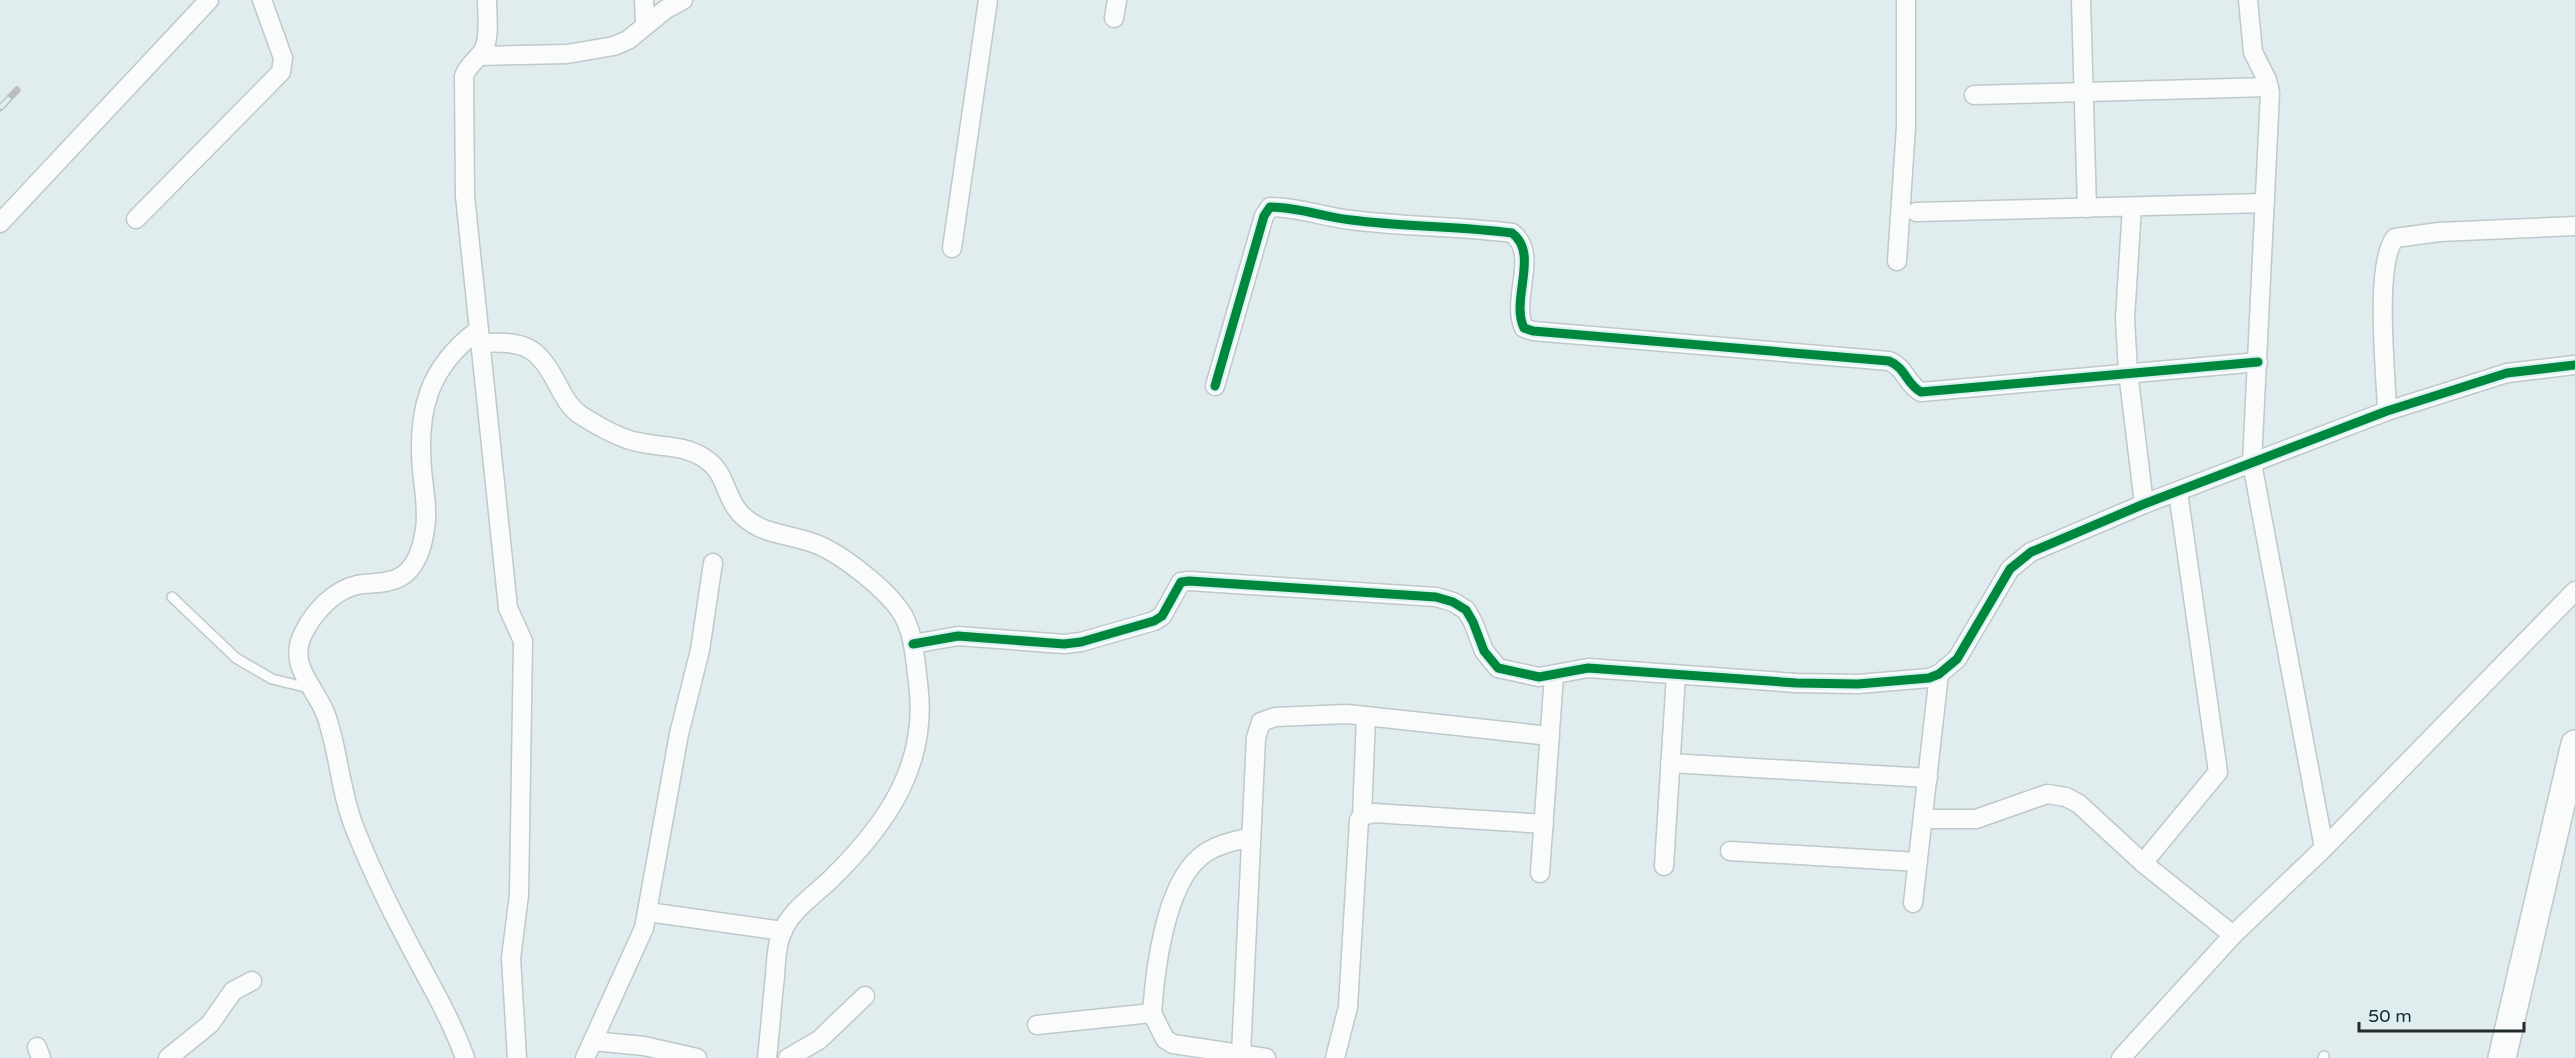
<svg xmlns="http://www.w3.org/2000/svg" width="2575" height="1058" viewBox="0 0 2575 1058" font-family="'Varela Round',sans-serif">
	<rect width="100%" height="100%" fill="#e0ecee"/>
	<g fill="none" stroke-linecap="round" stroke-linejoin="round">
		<g stroke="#bfc8ca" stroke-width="12">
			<g id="lane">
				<polyline points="172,597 236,658 272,679 309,688"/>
				<polyline points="2323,1058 2324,1056"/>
			</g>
		</g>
		<g stroke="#bfc8ca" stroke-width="21">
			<g id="street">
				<path d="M487 0C487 14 490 36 484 49 478 60 468 64 464 76L465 196 508 608 523 641 519 895 511 958 517 1058"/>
				<polyline points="644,0 645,24"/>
				<polyline points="2081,0 2087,208"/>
				<polyline points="2248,0 2253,52 2267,80 2270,93 2252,463 2324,848"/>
				<polyline points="1114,18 1117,0"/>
				<polyline points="479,56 567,54 614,46 628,40 666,9 683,0"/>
				<polyline points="1974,95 2269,87"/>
				<polyline points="2132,207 2125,318 2128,372 2144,504"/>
				<polyline points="1916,212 2265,203"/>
				<polyline points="136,219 281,72 283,58 262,0"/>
				<polyline points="0,223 209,0"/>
				<polyline points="952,248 988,0"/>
				<polyline points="1897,261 1906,127 1906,0"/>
				<path d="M479 343C527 341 537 345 560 389 566 400 571 409 582 416 598 426 620 439 638 442 663 448 685 444 707 460 724 472 725 492 736 508 757 538 793 532 823 547 846 558 884 588 899 609 914 629 915 659 918 683 929 764 887 824 832 878 814 896 790 910 781 935 776 947 776 963 775 976 772 1003 770 1031 767 1058"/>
				<path d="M1215 386 1264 216 1270 207C1299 207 1323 217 1351 220 1405 227 1459 226 1512 233 1540 254 1510 299 1524 328L1533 331 1889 361C1906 368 1906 384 1921 392L2258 362"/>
				<path d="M2387 411C2386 374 2374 264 2395 238L2439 232 2575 226"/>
				<polyline points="913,644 958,636 1064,644 1081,642 1154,621 1162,616 1181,582 1189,581 1436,597 1453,602 1466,610 1473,622 1484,651 1498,668 1539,677 1588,668 1796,683 1858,684 1929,678 1939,674 1957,659 2010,569 2031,552 2144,504 2387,411 2507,373 2575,365"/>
				<polyline points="1670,763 1928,778"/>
				<polyline points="1362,816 1366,716"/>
				<polyline points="1923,819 1976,819 2047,794 2066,797 2079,804 2143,863 2233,935"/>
				<polyline points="1730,851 1918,862"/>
				<polyline points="2143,863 2218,772 2178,492"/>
				<polyline points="1664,866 1676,675"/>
				<polyline points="1540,873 1554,675"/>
				<polyline points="1913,903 1939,674"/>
				<polyline points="648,912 783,931"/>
				<path d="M1152 1013C1155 970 1165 886 1200 857 1215 844 1233 842 1251 837"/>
				<polyline points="1037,1025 1152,1013 1165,1039 1173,1044 1266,1058"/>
				<polyline points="593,1041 644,1046 697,1058"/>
				<polyline points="37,1047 41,1058"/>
				<polyline points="1241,1054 1256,738 1261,722 1275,717 1347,714 1550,736"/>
				<polyline points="168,1058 210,1024 233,991 252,981"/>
				<path d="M465 1058C450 1016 427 979 407 940 388 904 370 867 355 829 340 792 339 752 326 715 315 686 286 665 304 632 314 612 334 590 357 585 367 583 378 584 389 581 413 577 422 551 425 529 428 510 424 490 422 470 417 411 428 368 477 331"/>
				<polyline points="585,1058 644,928 679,734 700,650 713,563"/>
				<polyline points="788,1058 819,1040 865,996"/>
				<polyline points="1335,1058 1348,1007 1359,820 1362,816 1374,813 1544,824"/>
				<polyline points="2121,1058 2233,935 2324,848 2575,591"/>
			</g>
		</g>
		<g stroke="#bfc8ca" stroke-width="30">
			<polyline id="primary" points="2502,1058 2575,744"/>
		</g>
		<use href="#lane" stroke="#fafcfc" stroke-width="9"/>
		<use href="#street" stroke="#fafcfc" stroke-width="18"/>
		<use href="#primary" stroke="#fafcfc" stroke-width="27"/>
		<g stroke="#babcbd" stroke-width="7">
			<polyline id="rail" points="0,108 17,90"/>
		</g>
		<use href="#rail" stroke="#daf1f4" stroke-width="4.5" stroke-dasharray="14" stroke-linecap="butt"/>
		<g stroke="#daf1f4" stroke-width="13">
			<g id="cycleway">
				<path d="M1215 386 1264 216 1270 207C1299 207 1323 217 1351 220 1405 227 1459 226 1512 233 1540 254 1510 299 1524 328L1533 331 1889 361C1906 368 1906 384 1921 392L2258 362"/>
				<polyline points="913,644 958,636 1064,644 1081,642 1154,621 1162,616 1181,582 1189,581 1436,597 1453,602 1466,610 1473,622 1484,651 1498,668 1539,677 1588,668 1796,683 1858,684 1929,678 1939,674 1957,659 2010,569 2031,552 2144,504 2387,411 2507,373 2575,365"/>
			</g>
		</g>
		<use href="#cycleway" stroke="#00873e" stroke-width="9"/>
	</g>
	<path d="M2359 1022v9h165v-9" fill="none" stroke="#222b2c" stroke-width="3"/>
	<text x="2368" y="1022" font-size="18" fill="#222b2c" stroke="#daf1f4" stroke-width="4.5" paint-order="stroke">50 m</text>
</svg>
